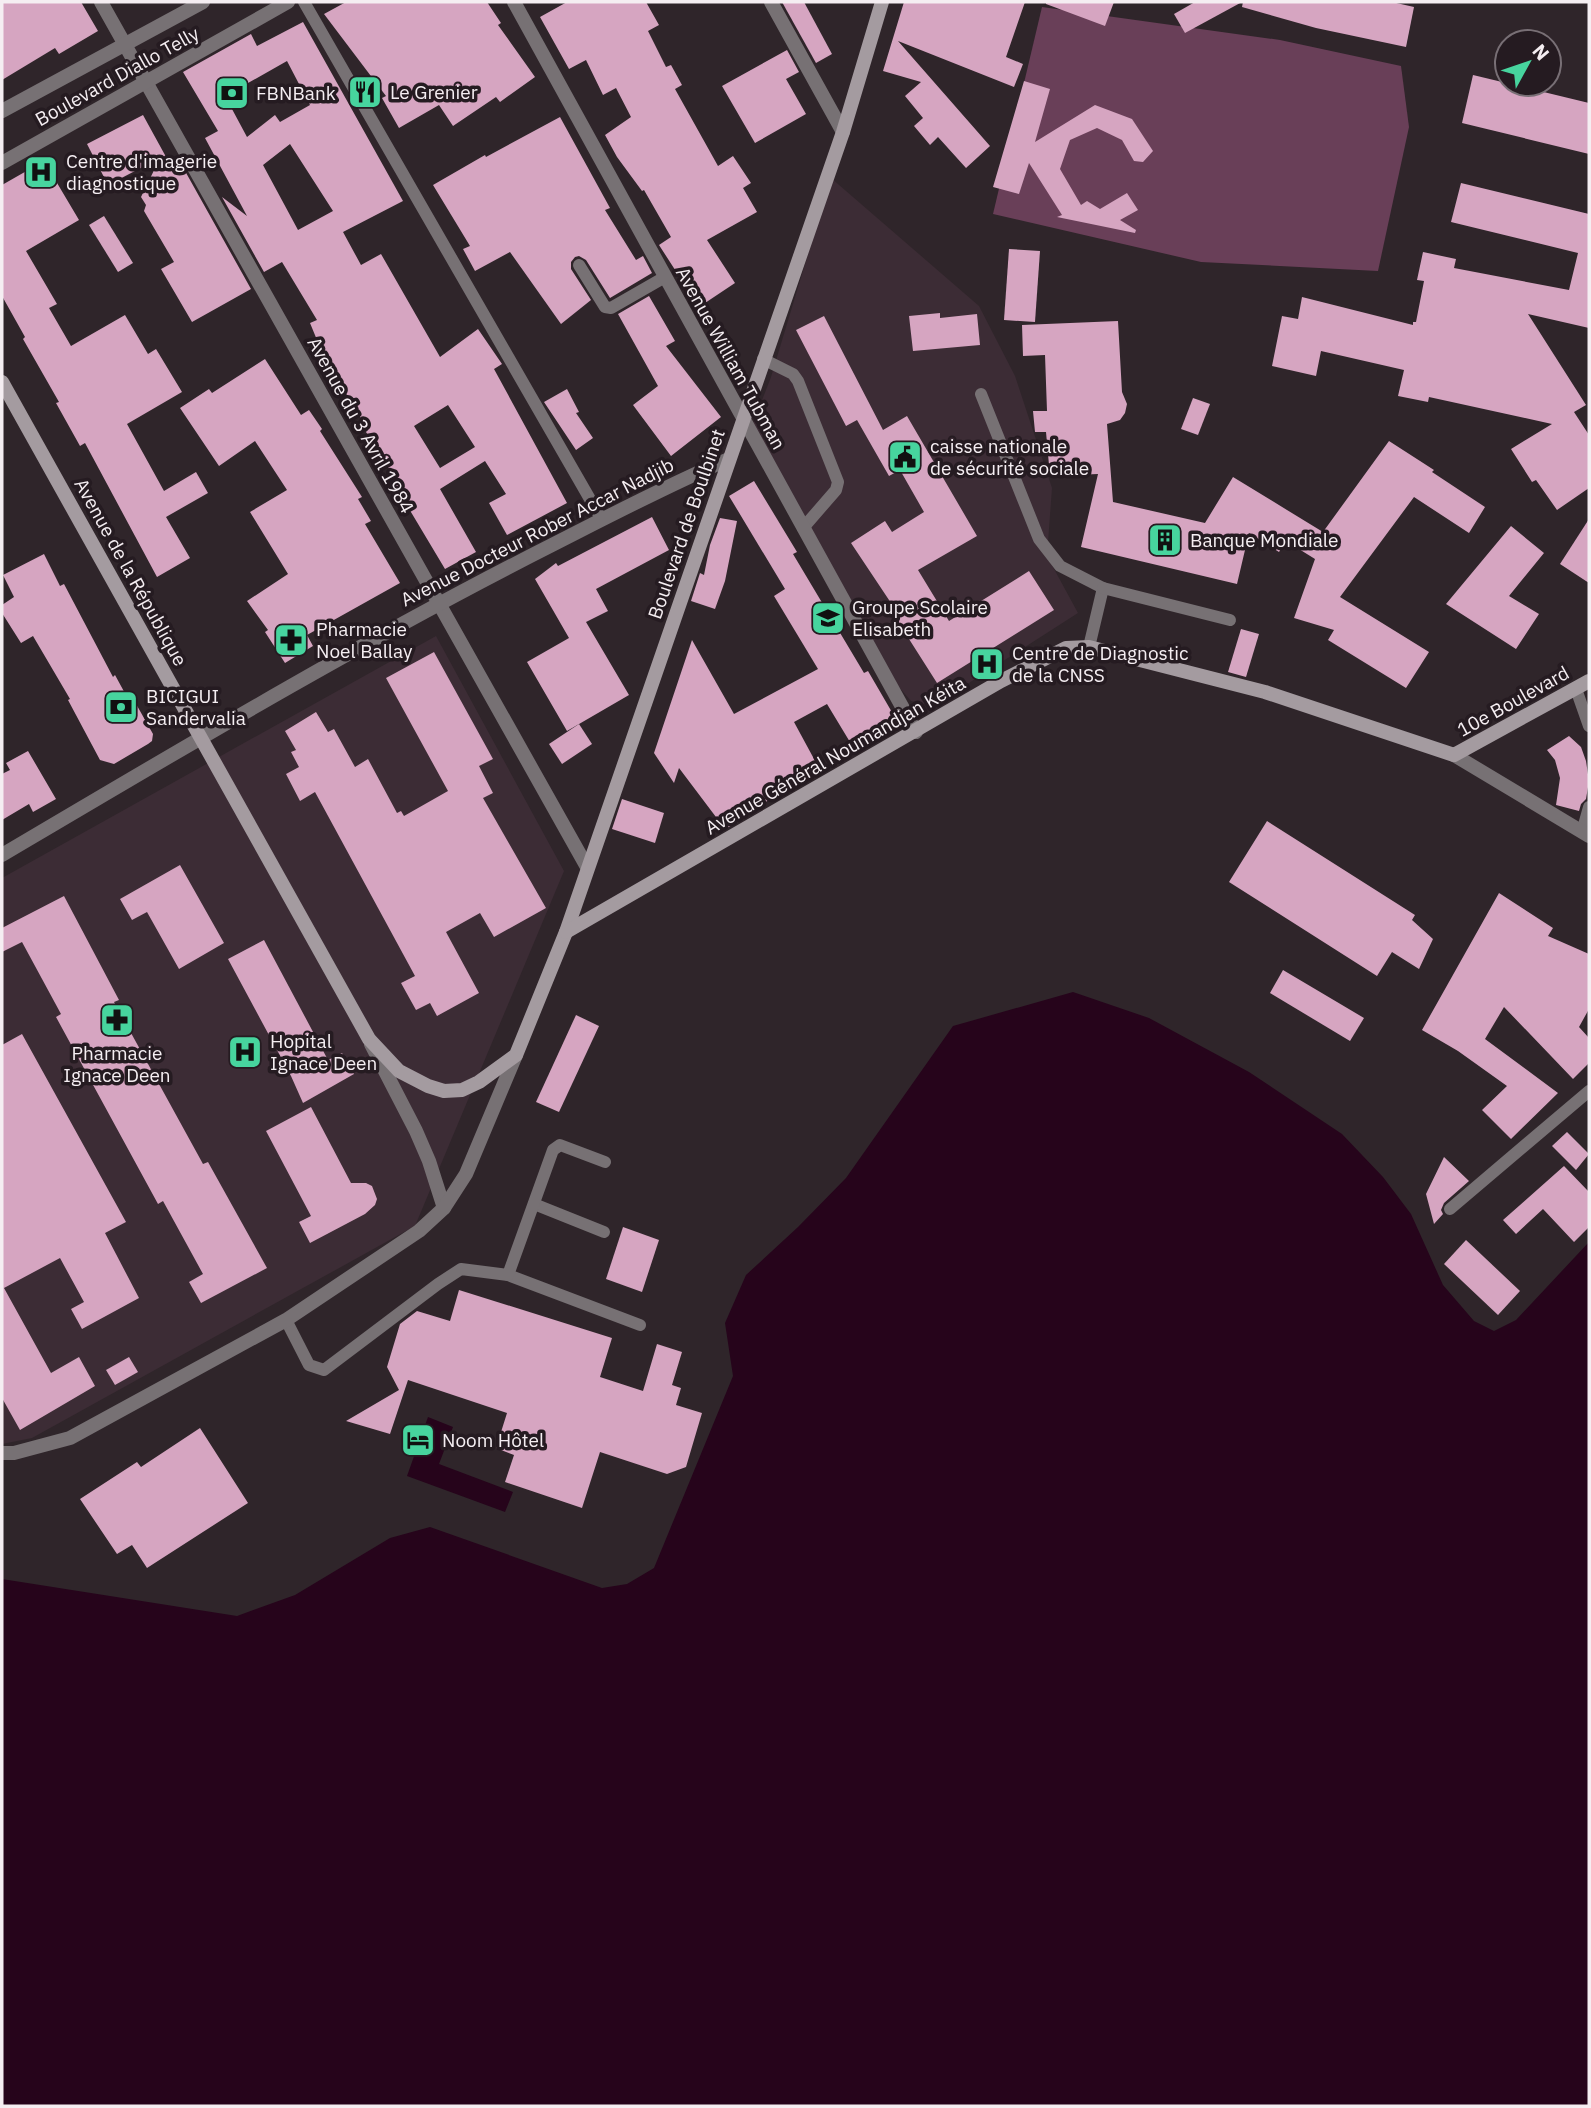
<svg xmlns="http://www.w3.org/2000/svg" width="1591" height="2108" viewBox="0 0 1591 2108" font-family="'IBM Plex Sans',sans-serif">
	<rect width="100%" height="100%" fill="#2f252a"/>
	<g fill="#3c2c35">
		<polygon points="831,178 979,306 1015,376 1052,488 1047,556 1078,613 933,706 911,701 892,679 752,426 771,377"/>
		<polygon points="436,636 564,871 415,1226 32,1438 2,1444 2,878"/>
	</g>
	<polygon fill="#693f58" points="1042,7 1280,40 1401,66 1409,127 1378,271 1201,262 993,214"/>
	<g fill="#26041b">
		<polygon points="1073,992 1149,1018 1249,1072 1342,1134 1383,1177 1411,1214 1443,1285 1474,1321 1494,1331 1516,1320 1589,1242 1589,2106 2,2106 2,1579 237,1616 295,1595 390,1538 430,1527 602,1588 627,1584 654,1568 733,1376 725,1323 746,1275 798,1227 846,1178 953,1026"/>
		<polygon points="428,1417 453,1427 439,1464 513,1492 505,1512 407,1476"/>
	</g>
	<g fill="#d6a5c1" fill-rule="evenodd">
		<polygon points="2,2 81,2 98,31 59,54 55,48 2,80"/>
		<polygon points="346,2 487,2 501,23 498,25 535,77 500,102 496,97 453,126 439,105 399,128 382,98 386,96 324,14"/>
		<polygon points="567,2 646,2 659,25 648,31 666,67 671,65 682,85 675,89 718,166 733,156 751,183 743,188 757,212 707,240 735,283 699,307 659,245 671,237 644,190 642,191 617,157 605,135 631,117 616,88 603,95 586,60 569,69 540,17"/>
		<polygon points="782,2 804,2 832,54 816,63"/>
		<polygon points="904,2 1025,2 1006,57 1023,64 1014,87 898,41 990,146 966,168 938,137 930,145 914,126 923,118 905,96 921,82 883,71"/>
		<polygon points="1046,2 1114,2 1105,26 1046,4"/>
		<polygon points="1195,2 1242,2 1185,33 1174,14"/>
		<polygon points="1243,2 1392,2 1414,7 1406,47 1316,28 1242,7"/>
		<path d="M303 22 403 201 343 232 361 265 381 254 440 357 478 329 502 364 494 369 567 503 507 535 489 503 506 494 485 461 440 489 476 552 445 569 393 482 396 480 366 432 368 430 324 357 310 323 317 320 282 262 264 272 222 197 247 216 205 138 218 131 183 72 251 34 257 46ZM287 61 310 105 280 122 275 115 247 137 225 96ZM290 144 333 211 298 230 263 165ZM448 405 475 447 440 468 414 426Z"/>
		<polygon points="787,50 799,72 786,79 806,114 755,143 722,86"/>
		<polygon points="1473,75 1589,103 1589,154 1462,123"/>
		<polygon points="1024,81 1050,89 1035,142 1095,105 1132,119 1153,151 1143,162 1134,161 1122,140 1097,128 1070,140 1060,169 1081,205 1087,201 1100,209 1127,193 1138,210 1120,220 1136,230 1135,233 1057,217 1062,215 1029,163 1019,194 993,187"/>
		<polygon points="143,115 171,166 185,171 251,289 192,322 161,269 174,262 144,211 146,205 141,197 160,158 108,185 87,144"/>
		<polygon points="560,117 610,208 605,210 636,260 643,256 652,273 610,298 586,260 579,256 575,257 571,262 571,269 591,300 561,324 510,252 475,271 463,249 470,246 433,185 485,155 486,157"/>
		<polygon points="44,161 79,220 26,251 57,304 49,308 71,346 125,315 148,354 156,349 182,392 127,424 164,491 196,472 208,493 166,517 190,558 157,577 85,443 80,446 56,403 59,402 23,339 25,337 2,296 2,185"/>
		<polygon points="1461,183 1589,214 1589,328 1528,314 1586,405 1574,412 1589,435 1589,488 1557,510 1536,480 1532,482 1511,449 1552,424 1429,397 1428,402 1398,396 1404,370 1321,351 1316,376 1272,366 1282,316 1298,319 1302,297 1413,325 1413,322 1416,322 1424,281 1417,280 1423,252 1456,259 1454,268 1569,290 1578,253 1451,222"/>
		<polygon points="104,216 133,263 118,272 89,225"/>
		<polygon points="1009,249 1040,251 1035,322 1004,320"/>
		<polygon points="649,296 675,341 666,346 721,417 671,456 633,405 658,386 618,314"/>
		<polygon points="940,313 940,318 977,314 980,345 913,351 909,316"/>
		<polygon points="824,316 883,430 907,416 977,536 918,570 949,621 1029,571 1054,610 937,683 895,617 899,615 851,543 885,521 892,532 924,512 900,470 889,476 857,420 846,426 796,330"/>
		<polygon points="1118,321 1122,392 1127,404 1125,413 1120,420 1107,424 1113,502 1205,523 1233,477 1323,532 1389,441 1434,470 1432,472 1485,507 1469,533 1414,497 1340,597 1429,652 1406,688 1328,640 1334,630 1294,618 1315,559 1286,541 1279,552 1249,533 1237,584 1081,547 1098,474 1050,476 1046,432 1035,432 1033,411 1047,411 1045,355 1023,356 1022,325"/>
		<polygon points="265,359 301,415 309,410 322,429 320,431 362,497 358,499 371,521 365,524 400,583 307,635 313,646 285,663 265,632 268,630 247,601 288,574 250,512 287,490 255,441 219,466 180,408 209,389 212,393"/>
		<polygon points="567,389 579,412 576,413 593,438 576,450 544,402"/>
		<polygon points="1193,398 1210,404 1198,435 1181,429"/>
		<polygon points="754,481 797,552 793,554 864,673 868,671 900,726 856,752 827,704 794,722 820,770 776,794 747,817 725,829 679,768 674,783 654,753 692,640 734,714 818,669 774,596 785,589 729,496"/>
		<polygon points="652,517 669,550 596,589 608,611 586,622 629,695 567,731 527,662 569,638 535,579 556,563 558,566"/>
		<polygon points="720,518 737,521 725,581 715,609 691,601 700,573 704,575 710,545"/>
		<polygon points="1589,519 1589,583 1560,564"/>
		<polygon points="1511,526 1544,553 1509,596 1539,614 1516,649 1446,604"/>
		<polygon points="44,554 60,586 64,584 113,677 115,675 127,697 131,695 153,734 152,741 148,744 114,764 100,760 68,700 70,699 33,636 21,643 2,613 2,605 14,597 3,575"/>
		<polygon points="1241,629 1259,634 1246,677 1228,672"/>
		<polygon points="434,652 493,759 479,766 493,793 483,798 546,908 494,937 480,913 446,932 479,993 437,1016 430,1003 416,1010 401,983 415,976 315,792 300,801 286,774 299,767 291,752 296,750 285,731 316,712 328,732 334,729 355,767 368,759 397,813 401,811 404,816 448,791 386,678"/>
		<polygon points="579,724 592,744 562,764 549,744"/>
		<polygon points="1569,736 1581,747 1586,761 1589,781 1586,799 1581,804 1579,811 1556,805 1560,778 1555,760 1547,750"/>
		<polygon points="28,751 56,799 33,812 29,804 2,820 2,774 10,770 6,763"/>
		<polygon points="622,799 664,813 655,843 612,829"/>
		<polygon points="1267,821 1415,915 1412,920 1433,939 1419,969 1392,952 1377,976 1229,882"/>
		<polygon points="180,865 224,943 179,969 147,912 132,920 120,899"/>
		<polygon points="1499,893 1553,928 1548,936 1589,954 1589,1009 1579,1027 1589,1038 1589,1063 1573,1079 1504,1007 1485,1039 1558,1093 1511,1139 1482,1110 1507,1086 1458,1051 1422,1030"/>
		<polygon points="64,896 119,1000 114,1002 203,1164 208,1162 267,1268 201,1303 189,1282 203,1274 163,1201 158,1204 56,1017 61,1014 22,942 2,952 2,928"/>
		<polygon points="264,940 328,1060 342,1053 354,1074 303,1103 291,1076 228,959"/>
		<polygon points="1283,970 1364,1018 1350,1041 1270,993"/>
		<polygon points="576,1015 599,1026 559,1112 536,1102"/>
		<polygon points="22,1034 126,1222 105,1233 139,1298 82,1329 71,1309 84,1302 60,1258 4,1288 51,1373 79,1357 95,1386 20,1430 2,1398 2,1045"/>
		<polygon points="311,1107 351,1183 366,1183 372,1186 377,1199 375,1205 365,1214 310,1243 299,1222 311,1216 266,1131"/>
		<polygon points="1567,1132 1589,1154 1576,1170 1552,1146"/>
		<polygon points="1444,1157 1469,1181 1444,1203 1441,1210 1443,1214 1434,1224 1426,1194"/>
		<polygon points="1564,1166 1589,1192 1589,1227 1574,1242 1543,1209 1516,1234 1503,1220"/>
		<polygon points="623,1227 659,1240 642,1292 606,1279"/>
		<polygon points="1466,1240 1520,1291 1498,1315 1444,1264"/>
		<polygon points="459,1290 612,1338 600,1377 643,1391 657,1344 682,1352 672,1385 681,1388 676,1405 702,1413 686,1467 667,1474 600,1452 582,1508 505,1482 514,1455 496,1448 507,1413 408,1380 390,1434 346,1421 399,1390 387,1367 400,1324 417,1311 450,1321"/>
		<polygon points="129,1357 138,1372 115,1385 106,1370"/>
		<polygon points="200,1428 248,1503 147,1568 132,1545 117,1554 80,1499 137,1462 141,1467"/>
	</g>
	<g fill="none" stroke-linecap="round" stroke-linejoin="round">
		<g stroke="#777174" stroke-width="12">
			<polyline points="304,2 602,520"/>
			<polyline points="579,265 605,307 611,308 665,277"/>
			<polyline points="763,359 793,374 798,381 838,482 836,490 803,528"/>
			<polyline points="981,394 1039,539 1060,566 1103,588 1089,647"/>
			<polyline points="1103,588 1230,620"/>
			<polyline points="1576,689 1589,726"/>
			<polyline points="1582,832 1589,807"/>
			<polyline points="534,1204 604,1232"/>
			<polyline points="1450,1209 1589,1091"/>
			<polyline points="508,1275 640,1325"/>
			<polyline points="286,1320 309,1365 324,1370 438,1284 461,1269 508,1275 553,1150 560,1145 605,1162"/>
		</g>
		<g stroke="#777174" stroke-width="14">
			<polyline points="101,2 587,867"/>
			<polyline points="514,2 916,732"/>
			<polyline points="771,2 843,132"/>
			<polyline points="1454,755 1589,836"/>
			<path d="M2 855C183 748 364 640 552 545 611 515 668 485 729 459"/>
		</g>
		<g stroke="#777174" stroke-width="14">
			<polyline points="2,111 203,2"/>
			<polyline points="2,163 288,2"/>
			<polyline points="371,1044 416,1131 429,1161 444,1208"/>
			<polyline points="2,1453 14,1453 70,1438 286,1320 419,1231 444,1208 466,1174 516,1055"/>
		</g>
		<g stroke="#a49ba0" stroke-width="14">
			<polyline points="2,382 369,1039 399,1071 428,1086 444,1091 462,1090 479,1082 516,1055 566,932 843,132 882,2"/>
			<polyline points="566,932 1001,681 1066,648 1089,647 1265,692 1454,755 1589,681"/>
		</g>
	</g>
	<defs>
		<g id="restaurant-square" transform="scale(1.75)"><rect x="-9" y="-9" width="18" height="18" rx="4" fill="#47d49e" stroke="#251b21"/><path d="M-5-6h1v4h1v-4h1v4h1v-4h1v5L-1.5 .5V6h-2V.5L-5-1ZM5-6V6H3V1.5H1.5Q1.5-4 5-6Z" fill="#111"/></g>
		<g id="bank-square" transform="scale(1.75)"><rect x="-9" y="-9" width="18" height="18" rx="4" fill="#47d49e" stroke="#251b21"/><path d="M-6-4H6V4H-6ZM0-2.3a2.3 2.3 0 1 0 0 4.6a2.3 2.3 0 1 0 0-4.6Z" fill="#111"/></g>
		<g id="hospital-square" transform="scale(1.75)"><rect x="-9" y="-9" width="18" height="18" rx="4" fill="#47d49e" stroke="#251b21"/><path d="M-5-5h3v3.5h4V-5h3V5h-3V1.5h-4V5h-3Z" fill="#111"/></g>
		<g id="civic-square" transform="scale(1.75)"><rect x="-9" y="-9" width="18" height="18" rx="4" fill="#47d49e" stroke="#251b21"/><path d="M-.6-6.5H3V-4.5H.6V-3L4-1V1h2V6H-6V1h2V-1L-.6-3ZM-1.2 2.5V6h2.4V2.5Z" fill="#111"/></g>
		<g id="building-square" transform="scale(1.75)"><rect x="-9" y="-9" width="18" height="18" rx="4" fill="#47d49e" stroke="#251b21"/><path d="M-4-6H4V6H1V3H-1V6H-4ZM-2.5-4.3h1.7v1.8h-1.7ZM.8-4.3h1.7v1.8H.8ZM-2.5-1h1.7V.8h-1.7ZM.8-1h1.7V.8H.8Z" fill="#111"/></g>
		<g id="school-square" transform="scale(1.75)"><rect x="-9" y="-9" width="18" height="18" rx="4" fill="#47d49e" stroke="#251b21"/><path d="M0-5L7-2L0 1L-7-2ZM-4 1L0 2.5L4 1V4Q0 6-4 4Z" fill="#111"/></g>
		<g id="pharmacy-square" transform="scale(1.75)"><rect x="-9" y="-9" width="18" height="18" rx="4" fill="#47d49e" stroke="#251b21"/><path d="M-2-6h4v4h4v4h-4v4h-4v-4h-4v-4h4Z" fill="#111"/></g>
		<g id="hotel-square" transform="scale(1.75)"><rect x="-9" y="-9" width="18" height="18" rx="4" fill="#47d49e" stroke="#251b21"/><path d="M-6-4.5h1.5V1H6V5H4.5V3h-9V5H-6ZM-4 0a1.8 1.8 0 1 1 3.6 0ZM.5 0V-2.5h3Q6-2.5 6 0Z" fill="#111"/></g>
	</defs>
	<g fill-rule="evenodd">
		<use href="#restaurant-square" x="365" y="92"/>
		<use href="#bank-square" x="232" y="93"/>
		<use href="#hospital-square" x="41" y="172"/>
		<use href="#civic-square" x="905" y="457"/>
		<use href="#building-square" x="1165" y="540"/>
		<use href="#school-square" x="828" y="618"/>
		<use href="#pharmacy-square" x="291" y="640"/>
		<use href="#hospital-square" x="987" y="664"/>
		<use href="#bank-square" x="121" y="707"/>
		<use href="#pharmacy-square" x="117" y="1020"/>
		<use href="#hospital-square" x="245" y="1052"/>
		<use href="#hotel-square" x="418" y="1440"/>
	</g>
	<g text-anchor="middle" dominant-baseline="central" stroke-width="7" stroke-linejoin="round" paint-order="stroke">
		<g font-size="19" fill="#f5eef2" stroke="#251b21">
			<text transform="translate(117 76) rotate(-29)">Boulevard Diallo Telly</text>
			<text transform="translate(731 358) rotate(61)">Avenue William Tubman</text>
			<text transform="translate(361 425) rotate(61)">Avenue du 3 Avril 1984</text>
			<text transform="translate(686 524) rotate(-71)">Boulevard de Boulbinet</text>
			<text transform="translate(537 532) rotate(-27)">Avenue Docteur Rober Accar Nadjib</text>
			<text transform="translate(131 572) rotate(61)">Avenue de la République</text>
			<text transform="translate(1513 701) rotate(-29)">10e Boulevard</text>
			<text transform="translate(835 755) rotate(-30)">Avenue Général Noumandjan Kéita</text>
		</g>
		<g font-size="19" fill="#f5eef2" stroke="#251b21" text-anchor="start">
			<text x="390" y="92">Le Grenier</text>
			<text x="256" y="93">FBNBank</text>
			<text x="66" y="161">Centre d'imagerie<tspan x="66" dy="22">diagnostique</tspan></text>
			<text x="930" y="446">caisse nationale<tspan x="930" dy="22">de sécurité sociale</tspan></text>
			<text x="1190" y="540">Banque Mondiale</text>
			<text x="852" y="607">Groupe Scolaire<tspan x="852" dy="22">Elisabeth</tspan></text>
			<text x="316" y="629">Pharmacie<tspan x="316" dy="22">Noel Ballay</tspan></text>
			<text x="1012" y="653">Centre de Diagnostic<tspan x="1012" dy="22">de la CNSS</tspan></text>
			<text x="146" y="696">BICIGUI<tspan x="146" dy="22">Sandervalia</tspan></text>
			<text x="270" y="1041">Hopital<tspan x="270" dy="22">Ignace Deen</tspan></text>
			<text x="117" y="1053" text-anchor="middle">Pharmacie<tspan x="117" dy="22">Ignace Deen</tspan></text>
			<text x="442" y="1440">Noom Hôtel</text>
		</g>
	</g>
	<rect width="1591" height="2108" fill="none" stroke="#f5eef2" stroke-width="7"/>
	<g transform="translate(1528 63) rotate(50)"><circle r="33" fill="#251b21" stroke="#786f75" stroke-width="2"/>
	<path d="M0-5L12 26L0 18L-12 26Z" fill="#47d49e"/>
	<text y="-10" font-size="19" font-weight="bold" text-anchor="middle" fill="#f5eef2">N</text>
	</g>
</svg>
